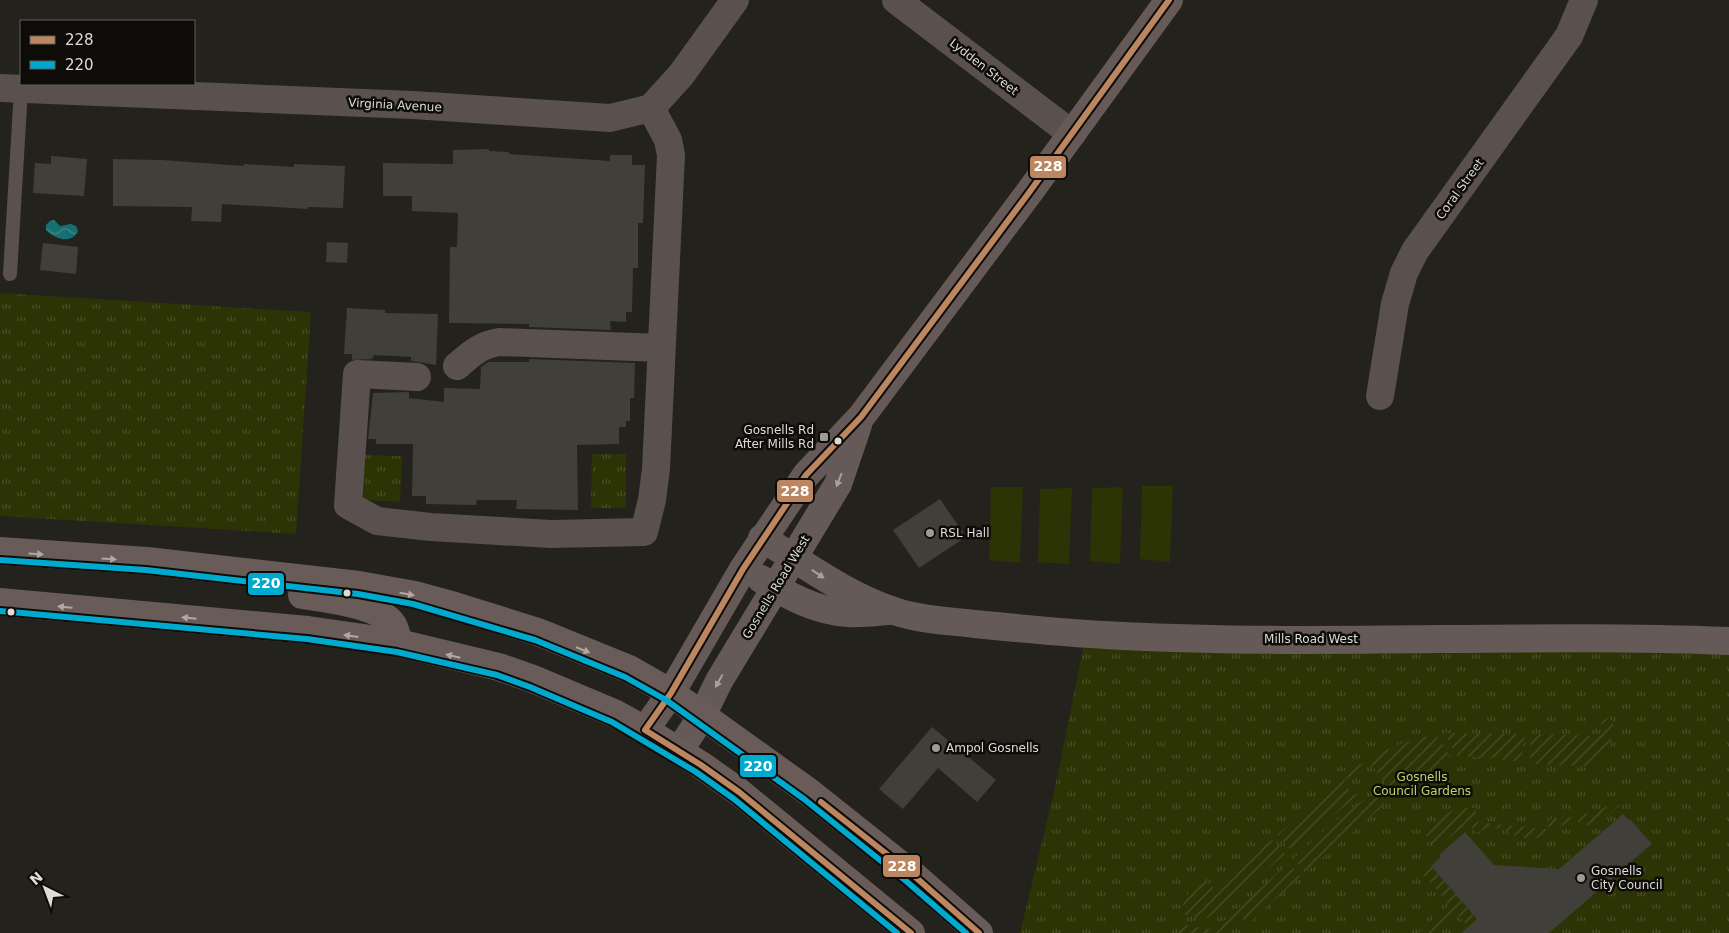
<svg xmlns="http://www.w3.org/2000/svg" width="1729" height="933" viewBox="0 0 1729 933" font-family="'DejaVu Sans',sans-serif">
	<defs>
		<pattern id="grass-tufts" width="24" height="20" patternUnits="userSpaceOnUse" patternTransform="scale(1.25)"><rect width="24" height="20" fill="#2c3304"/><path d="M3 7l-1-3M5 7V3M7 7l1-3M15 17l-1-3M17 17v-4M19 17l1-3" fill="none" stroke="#4a5028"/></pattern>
		<pattern id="garden-furrows" width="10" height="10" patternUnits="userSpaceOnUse" patternTransform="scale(1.25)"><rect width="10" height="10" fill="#2c3304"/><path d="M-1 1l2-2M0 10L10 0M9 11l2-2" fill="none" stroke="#4a5028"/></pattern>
		<pattern id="water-waves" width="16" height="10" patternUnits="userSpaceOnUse" patternTransform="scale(1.25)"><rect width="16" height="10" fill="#157071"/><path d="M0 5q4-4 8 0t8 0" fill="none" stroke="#428a8b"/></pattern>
	</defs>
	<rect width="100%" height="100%" fill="#23221d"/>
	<g fill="url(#grass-tufts)">
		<polygon points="0,293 311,312 296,534 0,516"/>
		<polygon points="592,454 626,454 626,508 591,508"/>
		<polygon points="365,455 402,456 400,502 363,500"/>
		<polygon points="1085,640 1729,650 1729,933 1020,933 1054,792"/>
	</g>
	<g fill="url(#garden-furrows)">
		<polygon points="1608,718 1613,721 1613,727 1610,745 1598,762 1588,766 1530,764 1531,734 1601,736 1601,724 1604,720"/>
		<polygon points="1444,733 1525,734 1521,762 1479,757 1458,757"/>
		<path d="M1433 735H1437L1451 759 1429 769 1397 794 1388 787 1368 760C1388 747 1410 740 1433 735Z"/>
		<polygon points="1361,763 1366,770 1363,768 1344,780 1352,796 1370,787 1369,790 1351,801 1291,850 1277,835"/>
		<path d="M1381 793 1384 805 1305 873 1294 858C1314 841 1357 797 1381 793Z"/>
		<path d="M1617 802 1620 805 1592 829C1567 808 1556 837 1532 839 1510 840 1500 818 1477 833L1471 826 1475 822 1548 829 1550 819C1576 818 1593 813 1617 802Z"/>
		<polygon points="1457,808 1476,808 1476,816 1436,848 1423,832 1443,816"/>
		<path d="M1273 840 1285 854 1215 913 1205 919 1180 914C1185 898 1191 887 1202 875L1214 889 1268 842Z"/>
		<polygon points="1437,855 1440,858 1431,866 1482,925 1470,928 1454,912 1437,933 1417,933 1449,905 1420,870"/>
		<polygon points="1289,863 1300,877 1249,923 1242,918 1227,931 1222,933 1180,933 1179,924 1209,929 1221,923"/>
	</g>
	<g fill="#2c3304">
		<polygon points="1142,486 1173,486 1170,562 1140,559"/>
		<polygon points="991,487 1023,487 1020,563 989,560"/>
		<polygon points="1123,487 1120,564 1090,561 1092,488"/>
		<polygon points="1072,488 1069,564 1038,562 1040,489"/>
	</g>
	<path fill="url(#water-waves)" d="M54 220 60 226 71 224 76 226 78 231C71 245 55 239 46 230V225L50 221Z"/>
	<g fill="#403f3a">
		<polygon points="489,149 489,151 509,152 509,154 610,161 610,155 632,155 632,165 645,165 643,223 638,223 638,268 633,268 632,312 626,312 626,322 610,321 611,330 529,327 529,324 449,323 450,247 457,247 458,213 412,211 412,196 383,196 383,163 453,164 453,150"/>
		<polygon points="51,156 87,159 84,196 33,193 35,163 51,164"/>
		<polygon points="113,159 162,160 244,166 244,164 294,167 294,164 345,166 343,208 308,207 308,209 222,204 221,222 191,221 192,207 113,206"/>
		<polygon points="327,242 348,243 347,263 326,262"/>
		<polygon points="43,243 78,247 76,274 40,270"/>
		<polygon points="347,308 385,310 385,313 438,314 436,365 411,361 411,357 374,355 372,359 352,360 352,354 344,354"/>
		<polygon points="529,359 635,363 634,398 630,398 630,421 626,421 626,427 619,427 619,444 577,445 578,510 516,509 517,500 477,500 476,505 426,504 426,496 412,496 413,444 376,444 376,439 368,439 373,393 409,392 409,398 444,402 444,388 480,389 481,367 488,362 529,362"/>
		<polygon points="940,499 966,537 919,568 893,530"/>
		<polygon points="932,727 996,780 977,802 938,768 903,809 879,789"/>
		<polygon points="1623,814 1629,820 1630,819 1652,844 1549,933 1461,933 1477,919 1431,866 1441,857 1439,855 1465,832 1494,865 1559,869"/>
	</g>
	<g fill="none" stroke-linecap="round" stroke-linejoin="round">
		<polyline stroke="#5a504e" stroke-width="14" points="10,274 21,89"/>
		<g stroke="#5a504e" stroke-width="28">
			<polyline points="896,0 1072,134"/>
			<polyline points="0,88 413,105 610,118 651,108 681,75 735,0"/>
			<path d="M457 366C471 354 480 345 499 342L661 348"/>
			<polyline points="417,377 357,374 348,505 377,521 431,527 551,534 644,532 652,500 656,469 671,155 668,140 651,108"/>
			<polyline points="1380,396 1395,304 1404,273 1415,251 1569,36 1584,0"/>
		</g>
		<g stroke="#665a58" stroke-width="28">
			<path d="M762 538C806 565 847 596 897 612 922 620 949 621 975 624 1025 629 1074 634 1123 636 1325 646 1527 633 1729 641"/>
			<path d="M761 579C789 596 815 611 848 613 861 614 875 612 888 611"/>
			<polyline points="645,730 671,693 743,569 806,475 861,417 1028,194 1169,0"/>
			<polyline points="679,751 702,716 719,681 838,484 858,425"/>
		</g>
		<g stroke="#685b58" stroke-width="28">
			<polyline points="0,551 147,561 359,585 415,595 455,606 538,632 629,669 671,693 809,792 912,874 979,933"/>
			<path d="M302 595C324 598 381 605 393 625 396 630 397 638 399 643"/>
			<polyline points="0,602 308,630 399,643 499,667 533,679 616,714 645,730 701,765 739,792 911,933"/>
		</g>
		<g stroke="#0e0c08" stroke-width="10">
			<g id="bus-1">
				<polyline points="821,802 912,874 979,933"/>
				<polyline points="911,933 739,792 701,765 645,730 671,693 743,569 806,475 861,417 1028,194 1169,0"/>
			</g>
		</g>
		<g stroke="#0e0c08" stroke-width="10">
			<g id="bus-2">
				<polyline points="0,560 146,570 358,594 413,604 535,640 625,677 666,700 804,799 906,881 966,933"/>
				<polyline points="0,611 307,639 397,652 497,675 530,687 612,722 696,772 734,799 897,933"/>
			</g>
		</g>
		<use href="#bus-1" stroke="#bb8660" stroke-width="6"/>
		<use href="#bus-2" stroke="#00a9ce" stroke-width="6"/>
	</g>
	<defs><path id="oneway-solid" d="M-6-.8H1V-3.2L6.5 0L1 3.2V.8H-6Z" transform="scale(1.25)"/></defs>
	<g fill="#a8a29d">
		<use href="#oneway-solid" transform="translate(839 480) rotate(111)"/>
		<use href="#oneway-solid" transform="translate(818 574) rotate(34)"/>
		<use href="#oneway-solid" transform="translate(719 681) rotate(119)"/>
	</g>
	<g fill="#afa8a4">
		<use href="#oneway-solid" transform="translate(36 554) rotate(4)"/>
		<use href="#oneway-solid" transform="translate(109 559) rotate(4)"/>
		<use href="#oneway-solid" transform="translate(407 594) rotate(10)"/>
		<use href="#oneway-solid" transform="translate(65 607) rotate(-175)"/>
		<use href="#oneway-solid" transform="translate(189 618) rotate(-174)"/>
		<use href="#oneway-solid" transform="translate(351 636) rotate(-172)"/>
		<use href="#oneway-solid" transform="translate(583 650) rotate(22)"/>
		<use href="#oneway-solid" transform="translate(453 656) rotate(-167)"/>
	</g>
	<g fill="#9d9b95" stroke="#0e0c08" stroke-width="2">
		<rect x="819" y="432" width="10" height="10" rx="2.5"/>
		<circle cx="930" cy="533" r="5"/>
		<circle cx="936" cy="748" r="5"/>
		<circle cx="1581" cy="878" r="5"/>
	</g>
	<g fill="#dedcd6" stroke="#0e0c08" stroke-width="2">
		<circle cx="838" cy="441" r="4.5"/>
		<circle cx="347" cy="593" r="4.5"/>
		<circle cx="11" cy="612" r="4.5"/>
	</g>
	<g text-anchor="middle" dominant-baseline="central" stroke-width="5" stroke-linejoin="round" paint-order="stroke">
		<g font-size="12" fill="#dedcd6" stroke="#0e0c08">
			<text transform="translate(984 67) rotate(38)">Lydden Street</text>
			<text transform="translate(395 105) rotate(3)">Virginia Avenue</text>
			<text transform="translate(1460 189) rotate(-54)">Coral Street</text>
			<text transform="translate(776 587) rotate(-59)">Gosnells Road West</text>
			<text x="1311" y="639">Mills Road West</text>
		</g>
		<g font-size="12" fill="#dedcd6" stroke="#0e0c08" text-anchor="start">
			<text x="814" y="430" text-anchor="end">Gosnells Rd<tspan x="814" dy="14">After Mills Rd</tspan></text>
			<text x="940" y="533">RSL Hall</text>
			<text x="946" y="748">Ampol Gosnells</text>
			<text x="1591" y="871">Gosnells<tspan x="1591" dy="14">City Council</tspan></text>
		</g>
		<g font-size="12" fill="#c0d66c" stroke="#0e0c08">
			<text x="1422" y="777">Gosnells<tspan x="1422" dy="14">Council Gardens</tspan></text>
		</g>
	</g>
	<g stroke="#0e0c08" stroke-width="2">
		<rect x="1029" y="155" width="38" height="24" rx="5" fill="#bb8660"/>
		<rect x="776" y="479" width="38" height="24" rx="5" fill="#bb8660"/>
		<rect x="247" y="572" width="38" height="24" rx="5" fill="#00a9ce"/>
		<rect x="739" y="754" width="38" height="24" rx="5" fill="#00a9ce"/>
		<rect x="882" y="854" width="39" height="24" rx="5" fill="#bb8660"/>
	</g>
	<g font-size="14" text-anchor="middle" font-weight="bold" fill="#fff">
		<text x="1048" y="171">228</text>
		<text x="795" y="496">228</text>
		<text x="266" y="588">220</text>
		<text x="758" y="771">220</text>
		<text x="902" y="871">228</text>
	</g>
	<rect x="20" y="20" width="175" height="65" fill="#0e0c08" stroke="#615f5a"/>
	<rect x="30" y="36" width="25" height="8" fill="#bb8660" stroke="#615f5a"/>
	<text x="65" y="45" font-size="15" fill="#dedcd6">228</text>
	<rect x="30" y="61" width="25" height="8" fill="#00a9ce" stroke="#615f5a"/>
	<text x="65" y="70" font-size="15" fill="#dedcd6">220</text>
	<g transform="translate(45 888) rotate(318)" stroke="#0e0c08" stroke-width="4" paint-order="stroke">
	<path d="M0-4L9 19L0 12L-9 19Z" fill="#dedcd6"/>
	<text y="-8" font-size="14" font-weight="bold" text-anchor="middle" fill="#dedcd6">N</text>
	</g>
</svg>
